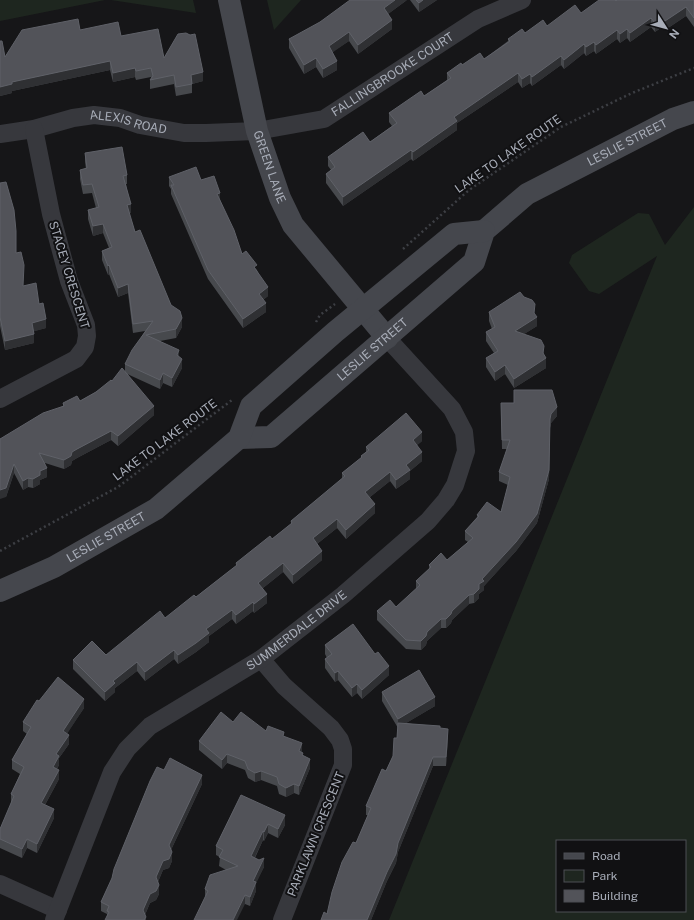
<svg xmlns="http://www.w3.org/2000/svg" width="694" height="920" viewBox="0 0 694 920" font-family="'Public Sans',sans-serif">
	<rect width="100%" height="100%" fill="#161618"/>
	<g fill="#1e261f" fill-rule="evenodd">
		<polygon points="0,0 105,0 0,21"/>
		<polygon points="111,0 193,0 196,13"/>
		<polygon points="267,0 301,0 274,30"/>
		<path d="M694 207V920H389L657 256 599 294 589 291 569 263 572 255 638 213 649 214 665 245ZM557 841H685V911H557Z"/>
	</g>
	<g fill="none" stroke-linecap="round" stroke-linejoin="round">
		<g stroke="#3d3f44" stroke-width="2.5" stroke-dasharray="2 3" stroke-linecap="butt">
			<polyline points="403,249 469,190 561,127 632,93 694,68"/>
			<polyline points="316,322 320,315 335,304"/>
			<polyline points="0,551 118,487 232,400"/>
		</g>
		<g stroke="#37383d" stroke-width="18">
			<path id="s1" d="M0 134 34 129 73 118 94 115 120 118 140 125 184 133H206L257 131 324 119 478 19 522 0"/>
			<polyline points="0,399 76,359 85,347 87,336 86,325 69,281 51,214 34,129"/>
			<polyline points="261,659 284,686 331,728 340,740 343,749 343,765 282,920"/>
			<polyline points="0,884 58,910"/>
			<path id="s2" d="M54 920 112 772 127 749 150 726 261 659 343 595 428 521 446 500 455 485 466 451 464 432 452 409 387 338"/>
		</g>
		<g stroke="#45474d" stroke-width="22">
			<path id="s3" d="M229 0 257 131 280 198 293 225 387 338"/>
			<path id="s4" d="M239 438 271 437 474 262 484 231 527 194 673 119 694 112"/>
			<path id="s5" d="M0 591 54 567 156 509 239 438 251 406 335 332 454 234 484 231"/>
		</g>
	</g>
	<g fill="#47494d">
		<polygon points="407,0 388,14 392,29 358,54 349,41 332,52 337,70 323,78 316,67 304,74 289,48 289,39"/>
		<polygon points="410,0 437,0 419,12"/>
		<polygon points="694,0 694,27 686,16 665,30 662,27 655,32 651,27 630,42 627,38 620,43 617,39 596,54 594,51 586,56 584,53 564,69 561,65 532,86 530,83 522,88 518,82 457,123 457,130 413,161 411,159 343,206 326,183 326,174 331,170 328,166 328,157 370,142 392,126 389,122 389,113 424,96 447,80 447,73 462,65 484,59 508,41 508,39 525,33 547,26 616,1"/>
		<polygon points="80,30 121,36 164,58 203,81 192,84 192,93 176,96 174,84 150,89 150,80 151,78 151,77 136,80 135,77 113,82 110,70 12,91 12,93 0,96 0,41 5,57"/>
		<polygon points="85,153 127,175 127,184 126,184 131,213 129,213 135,232 182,327 176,338 160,341 179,357 182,368 172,387 163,383 160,389 125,373 154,415 118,446 111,440 77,458 72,461 71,465 64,469 45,463 47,477 40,480 40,484 33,488 28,487 23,490 14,473 6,497 0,439 63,406 63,403 80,401 96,392 125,372 125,364 145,331 133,333 128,293 118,297 109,274 108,275 102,260 102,251 109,248 103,233 93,236 88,219 88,210 96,208 92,193 83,194 80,179 80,170 86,169 85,162"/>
		<polygon points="169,177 201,180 220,200 242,254 257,270 268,296 263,300 266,312 243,328 208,279 171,194 171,189 169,186"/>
		<polygon points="0,183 23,286 39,304 46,328 34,331 34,343 5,350 0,326"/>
		<polygon points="489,312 535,314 537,326 524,334 544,355 546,368 514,388 505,374 495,381 486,367 486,358 494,353 486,341 486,332 492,329 489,321"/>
		<polygon points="501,403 557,416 551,423 550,428 549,479 537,523 516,551 484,586 484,590 479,594 479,598 474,603 469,604 452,620 451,623 446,628 441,628 427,641 426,645 421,650 406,649 377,620 377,611 396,607 416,589 416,581 429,569 429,565 447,560 468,542 465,540 465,531 477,517 477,515 501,512 508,485 499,481 499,472 507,449 502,449"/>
		<polygon points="422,441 417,445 422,461 410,471 410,479 396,489 390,481 370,497 375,513 346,539 337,528 317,544 322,560 293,584 283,572 263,588 267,603 254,613 253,611 236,624 232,619 209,636 209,642 196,652 178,664 174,659 145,681 137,671 115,688 115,692 105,701 73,669 73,660 106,655 165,618 196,597 236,566 236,563 272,539 291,524 291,521 342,479 342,473 361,458 361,456 366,452 366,447"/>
		<polygon points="325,645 389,675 362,699 357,693 352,697 338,680 335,682 325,668 325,659 327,658 325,654"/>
		<polygon points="382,692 435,706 406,723 440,728 448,738 446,766 433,766 398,852 396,863 387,881 371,920 321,920 327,914 356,843 368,815 366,815 366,806 386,771 393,756 397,738 398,728 382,701"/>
		<polygon points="39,701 84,708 67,733 69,744 59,758 59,765 57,769 59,779 45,805 54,818 37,853 27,848 22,858 0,848 0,829 11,804 11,794 20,774 12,769 12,760 27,734 23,731 23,722"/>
		<polygon points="233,722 266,731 302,753 310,768 299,795 294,793 286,797 279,794 277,786 261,780 255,782 248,778 245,770 227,763 222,769 199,750 199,741"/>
		<polygon points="164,770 202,784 171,850 172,861 169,868 163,870 158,882 159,894 156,900 150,903 145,915 146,920 107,916 107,914 101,911 101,902"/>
		<polygon points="241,795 285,825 278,838 268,833 264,841 263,840 255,858 264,867 256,882 256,891 250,906 245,904 205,896 205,889 226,870 219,866 220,857 216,855 216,846"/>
	</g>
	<g fill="#2f3033">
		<polygon points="395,0 407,0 384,17 384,8"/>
		<polygon points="423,0 437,0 419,12 419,3"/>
		<polygon points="686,7 686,16 665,30 665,21"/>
		<polygon points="651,18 651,27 630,42 630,33"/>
		<polygon points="662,18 662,27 655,32 655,23"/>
		<polygon points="392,20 392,29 358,54 358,45"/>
		<polygon points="627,29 627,38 620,43 620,34"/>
		<polygon points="617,30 617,39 596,54 596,45"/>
		<polygon points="349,32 349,41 329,55 329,46"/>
		<polygon points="594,42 594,51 586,56 586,47"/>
		<polygon points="584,44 584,53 564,69 564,60"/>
		<polygon points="561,56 561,65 532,86 532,77"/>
		<polygon points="316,58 316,67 304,74 304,65"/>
		<polygon points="110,61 110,70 12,91 12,93 0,96 0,87 12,82"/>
		<polygon points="337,61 337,70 323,78 323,69"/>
		<polygon points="135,68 135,77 113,82 113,73"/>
		<polygon points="203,72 203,81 192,84 191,75"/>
		<polygon points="518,73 518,82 457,123 457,130 413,161 413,152 454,117"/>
		<polygon points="530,74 530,83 522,88 522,79"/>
		<polygon points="411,150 411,159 343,206 343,197"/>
		<polygon points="220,193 220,202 217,194"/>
		<polygon points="131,204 131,213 127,214 127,205"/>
		<polygon points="103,224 103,233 93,236 93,226"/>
		<polygon points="109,265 109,274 108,275 108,266"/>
		<polygon points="128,284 128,293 118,297 118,288"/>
		<polygon points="268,287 268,296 259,303 259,294"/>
		<polygon points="266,303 266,312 243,328 243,319"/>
		<polygon points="535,304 534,319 537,317 537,326 515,340 515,331 534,313"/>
		<polygon points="182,318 182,327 176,338 176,329"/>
		<polygon points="46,319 46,328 32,332 32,323"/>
		<polygon points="34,334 34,343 5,350 5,341"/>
		<polygon points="544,346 544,355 543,360 546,358 546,368 514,388 514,379 543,353"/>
		<polygon points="179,350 179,359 177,355"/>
		<polygon points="182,359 182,368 172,387 172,378"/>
		<polygon points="505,365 505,374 495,381 495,372"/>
		<polygon points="163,373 163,383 160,389 160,380"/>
		<polygon points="154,406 154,415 118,446 118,436"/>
		<polygon points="557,407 557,416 551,423 550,428 549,479 537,523 516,551 484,586 484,590 479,594 479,598 474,603 474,594 479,584 550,419 551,414"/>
		<polygon points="111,431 111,440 77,458 72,461 71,465 64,469 64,460 72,452"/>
		<polygon points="422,432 422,441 413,449 413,440"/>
		<polygon points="422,452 422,461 410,471 410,479 396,489 396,480 406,465"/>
		<polygon points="14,464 14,473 6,497 0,499 0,490"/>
		<polygon points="47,468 47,477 40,480 40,471"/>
		<polygon points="390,472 390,481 365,501 365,492"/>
		<polygon points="40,475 40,484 33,488 33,479"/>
		<polygon points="28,478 28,487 23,490 23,481"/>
		<polygon points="375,504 375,513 346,539 346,530"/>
		<polygon points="337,519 337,528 313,547 313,538"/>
		<polygon points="322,551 322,560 293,584 293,575"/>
		<polygon points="283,563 283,572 258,592 258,583"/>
		<polygon points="267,594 267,603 254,613 254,604"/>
		<polygon points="469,595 469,604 452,620 451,623 446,628 446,619 452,611"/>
		<polygon points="253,602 253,611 236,624 236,615"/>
		<polygon points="232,610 232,619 209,636 209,642 196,652 178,664 178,655 206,629"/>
		<polygon points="441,619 441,628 427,641 426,645 421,650 421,641 427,632"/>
		<polygon points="174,650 174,659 145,681 145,672"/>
		<polygon points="137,662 137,671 115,688 115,692 105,701 105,692 113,681"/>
		<polygon points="389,666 389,675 362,699 362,690"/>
		<polygon points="338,671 338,680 335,682 335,673"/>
		<polygon points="357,684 357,693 352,697 352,688"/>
		<polygon points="435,697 435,706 398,728 398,719"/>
		<polygon points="84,699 84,708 63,740 63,731"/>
		<polygon points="448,729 448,738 446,766 446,757"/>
		<polygon points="69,735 69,744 59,758 59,765 53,776 53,767 56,754"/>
		<polygon points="302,743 302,752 299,760 299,751"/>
		<polygon points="227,754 227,763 222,769 222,760"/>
		<polygon points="433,757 433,766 398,852 396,863 387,881 371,920 367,920 398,843"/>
		<polygon points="310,759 310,768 299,795 299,786"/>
		<polygon points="59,770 59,779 41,812 41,803"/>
		<polygon points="261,771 261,780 255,782 255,773"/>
		<polygon points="202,775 202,784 169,854 169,845"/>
		<polygon points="294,784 294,793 286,797 286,788"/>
		<polygon points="54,809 54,818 37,853 37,844"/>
		<polygon points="285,815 285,825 278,838 278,829"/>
		<polygon points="268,824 268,833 264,841 264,832"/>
		<polygon points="263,831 263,840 251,865 251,856"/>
		<polygon points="27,839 27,848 22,858 22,849"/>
		<polygon points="172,852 172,861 169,868 163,870 156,886 156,877 163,861"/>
		<polygon points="264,858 264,867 253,890 253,881"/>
		<polygon points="256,882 256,891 250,906 250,897"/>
		<polygon points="159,885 159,894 156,900 150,903 143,919 143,910 150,894"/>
		<polygon points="245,895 245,904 237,920 233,920"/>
	</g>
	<g fill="#525359" stroke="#5f6168">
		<polygon points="350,0 395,0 384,8 392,20 358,45 349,32 329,46 337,61 323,69 316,58 304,65 289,39 320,22"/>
		<polygon points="416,0 423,0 419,3"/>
		<polygon points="599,0 615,0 616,1 617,0 694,0 694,18 686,7 665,21 662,18 655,23 651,18 630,33 627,29 620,34 617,30 596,45 594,42 586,47 584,44 564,60 561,56 532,77 530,74 522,79 518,73 454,117 457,121 413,152 411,150 343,197 326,174 335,167 328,157 363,132 370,142 397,123 389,113 421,91 424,96 451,78 447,73 461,63 462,65 480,53 484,59 510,41 508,39 522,29 525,33 543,20 547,26 575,5 581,13"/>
		<polygon points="78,19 80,30 118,22 121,36 158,29 164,58 178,34 186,33 190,35 195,34 203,72 191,75 192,84 176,87 174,75 150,80 153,76 151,68 136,71 135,68 113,73 110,61 12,82 12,84 0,87 0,41 2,41 5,57 22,30"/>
		<polygon points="122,147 127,175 123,176 131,204 127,205 135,232 140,230 171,305 180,311 182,318 176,329 146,335 179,350 177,355 182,359 172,378 163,373 160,380 125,364 132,350 153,321 133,324 128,284 118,288 109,265 108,266 102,251 112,247 103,224 93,226 88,210 99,207 92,184 83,185 80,170 87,168 85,153"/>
		<polygon points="196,167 201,180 214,176 220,193 217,194 234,230 242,254 246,251 257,265 254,267 268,287 259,294 266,303 243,319 208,270 171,185 174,185 169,177"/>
		<polygon points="6,182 14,210 16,231 16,253 21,252 24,265 23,286 36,283 39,304 43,303 46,319 32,323 34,334 5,341 0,317 0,183"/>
		<polygon points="520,292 524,297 532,300 535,304 534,313 537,317 515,331 541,340 544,346 543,353 546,358 514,379 505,365 495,372 486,358 498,351 486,332 495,327 489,312"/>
		<polygon points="122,368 154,406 118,436 111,431 77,449 72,452 71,456 64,460 39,453 47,468 40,471 40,475 33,479 28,478 23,481 14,464 6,488 0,490 0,439 43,413 64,406 63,403 77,396 80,401 96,392 111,380 112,381"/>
		<polygon points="514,390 552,390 557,407 551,414 550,419 549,470 537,514 516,542 482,579 484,581 479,584 479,589 474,594 469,595 452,611 451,614 446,619 441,619 427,632 426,636 421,641 406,640 377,611 390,600 396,607 420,585 416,581 431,567 429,565 441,553 447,560 473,538 465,531 479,516 477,515 487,502 501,512 510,477 499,472 510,440 502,440 501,403 514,403"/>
		<polygon points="406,413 422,432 413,440 422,452 406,465 410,470 396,480 390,472 365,492 375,504 346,530 337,519 313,538 322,551 293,575 283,563 258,583 267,594 254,604 253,602 236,615 232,610 206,629 209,633 196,643 178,655 174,650 145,672 137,662 113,681 115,683 105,692 73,660 92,641 106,655 160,611 165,618 194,595 196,597 237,565 236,563 270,536 272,539 292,523 291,521 345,476 342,473 362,457 361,456 369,450 366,447"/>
		<polygon points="353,624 375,654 378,652 389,666 362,690 357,684 352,688 338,671 335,673 325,659 332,654 325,645"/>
		<polygon points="419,670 435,697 398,719 382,692"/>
		<polygon points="58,677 84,699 63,731 69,735 56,754 59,756 53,767 59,770 41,803 54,809 37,844 27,839 22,849 0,839 0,829 14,796 11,794 24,767 12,760 31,727 23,722 37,700 39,701"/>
		<polygon points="221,712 233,722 241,712 266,731 268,726 284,732 283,736 302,743 299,751 303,753 302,755 310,759 299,786 294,784 286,788 279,784 277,777 261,771 255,773 248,769 245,761 227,754 222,760 199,741"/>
		<polygon points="398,723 440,726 440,728 448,729 446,757 433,757 398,843 396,854 387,872 367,920 321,920 324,912 327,914 332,892 342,862 353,842 356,843 371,808 366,806 373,790 382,769 386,771 393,756 394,738 397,738"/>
		<polygon points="170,758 202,775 169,845 172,852 169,859 163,861 156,877 159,885 156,891 150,894 143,910 146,917 144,920 105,920 109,912 107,911 109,906 101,902 112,878 114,869 150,781 157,767 164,770"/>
		<polygon points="241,795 285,815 278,829 268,824 264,832 263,831 251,856 259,860 264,858 253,881 256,882 250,897 245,895 233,920 194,920 208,891 205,889 210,875 238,866 219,857 223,850 216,846"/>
	</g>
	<g text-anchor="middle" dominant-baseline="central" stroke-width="4" stroke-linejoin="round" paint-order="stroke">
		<g font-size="12" fill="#a8adb8" stroke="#111113">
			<text stroke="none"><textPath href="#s1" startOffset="411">FALLINGBROOKE COURT</textPath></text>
			<text stroke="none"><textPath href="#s1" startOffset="131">ALEXIS ROAD</textPath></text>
			<text stroke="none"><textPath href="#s4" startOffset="502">LESLIE STREET</textPath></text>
			<text transform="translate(508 154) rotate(-35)">LAKE TO LAKE ROUTE</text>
			<text stroke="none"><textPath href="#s3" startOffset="172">GREEN LANE</textPath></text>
			<text transform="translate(69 275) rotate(73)">STACEY CRESCENT</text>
			<text stroke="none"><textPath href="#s4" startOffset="166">LESLIE STREET</textPath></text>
			<text transform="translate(165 440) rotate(-37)">LAKE TO LAKE ROUTE</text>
			<text stroke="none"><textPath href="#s5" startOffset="119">LESLIE STREET</textPath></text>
			<text stroke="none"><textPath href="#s2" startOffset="394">SUMMERDALE DRIVE</textPath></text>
			<text transform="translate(316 834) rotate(-68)">PARKLAWN CRESCENT</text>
		</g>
	</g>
	<rect x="556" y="840" width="130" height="72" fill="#111113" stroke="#4d4f55"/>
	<rect x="564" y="853" width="20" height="6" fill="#45474d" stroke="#4d4f55"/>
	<text x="592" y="860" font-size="12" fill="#a8adb8">Road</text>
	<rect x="564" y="870" width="20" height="12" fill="#1e261f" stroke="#4d4f55"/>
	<text x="592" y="880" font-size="12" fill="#a8adb8">Park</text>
	<rect x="564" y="890" width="20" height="12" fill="#525359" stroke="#4d4f55"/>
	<text x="592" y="900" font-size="12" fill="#a8adb8">Building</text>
	<g transform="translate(666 28) rotate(126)" stroke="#111113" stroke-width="3" paint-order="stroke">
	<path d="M0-3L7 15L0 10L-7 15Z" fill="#a8adb8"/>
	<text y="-6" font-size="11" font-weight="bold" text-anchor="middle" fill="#a8adb8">N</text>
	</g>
</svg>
